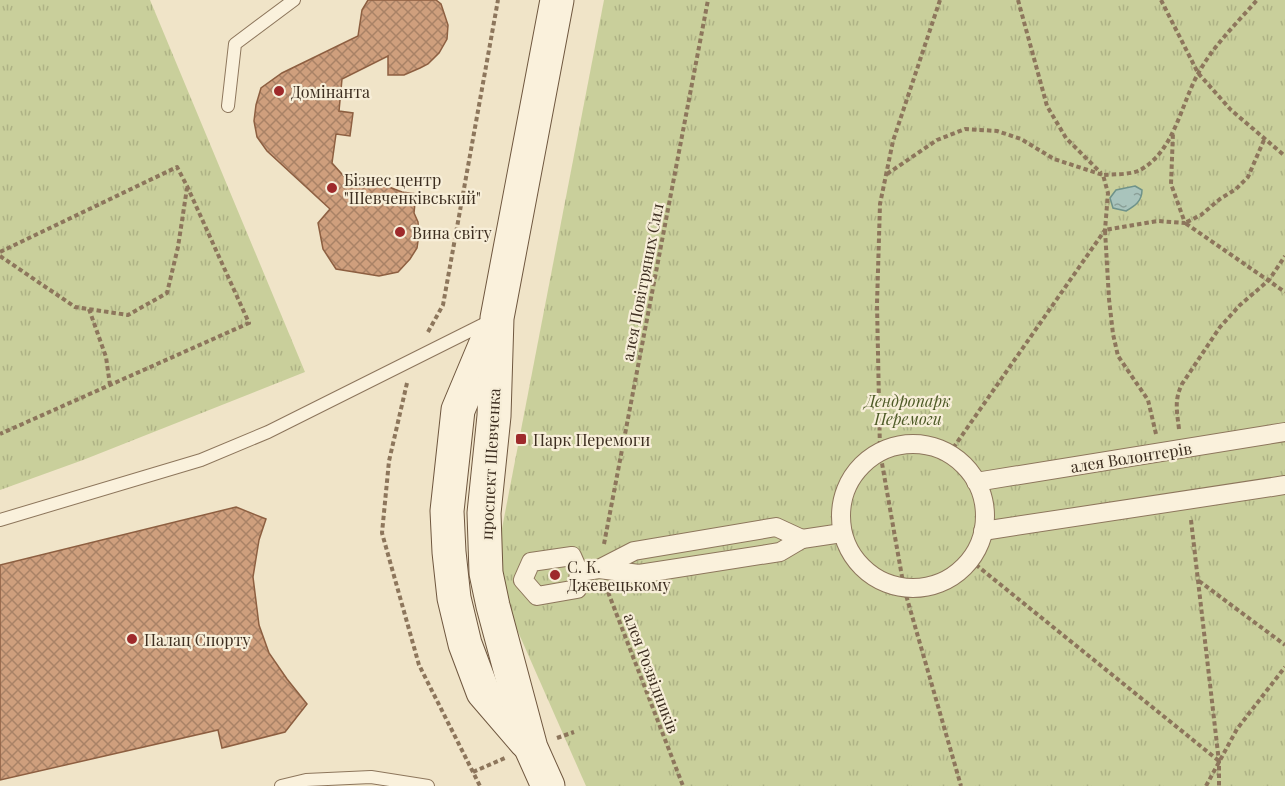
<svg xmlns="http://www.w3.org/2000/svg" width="1285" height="786" viewBox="0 0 1285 786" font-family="'Playfair Display',serif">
	<defs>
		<pattern id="park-tufts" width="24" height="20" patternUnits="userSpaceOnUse" patternTransform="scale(1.5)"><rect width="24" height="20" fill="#c9cf9b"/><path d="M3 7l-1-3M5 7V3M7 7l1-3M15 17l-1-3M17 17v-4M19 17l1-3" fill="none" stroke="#aeb285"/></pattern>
		<pattern id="water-ripples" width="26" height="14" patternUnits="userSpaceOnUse" patternTransform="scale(1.5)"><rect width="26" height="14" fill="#a9c4bc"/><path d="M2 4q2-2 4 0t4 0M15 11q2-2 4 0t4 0" fill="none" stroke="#8ba098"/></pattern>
		<pattern id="building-cross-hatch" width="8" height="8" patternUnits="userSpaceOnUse" patternTransform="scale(1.5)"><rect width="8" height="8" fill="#cf9f7d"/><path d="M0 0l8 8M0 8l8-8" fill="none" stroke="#a98266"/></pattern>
	</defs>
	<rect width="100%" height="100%" fill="#f0e4c8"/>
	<g fill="url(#park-tufts)">
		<polygon points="0,0 150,0 305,372 83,460 0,490"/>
		<polygon points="604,0 1285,0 1285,786 586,786 493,575"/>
	</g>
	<path fill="url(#water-ripples)" stroke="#6f938a" stroke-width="1.5" d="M1135 186 1142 190C1142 201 1135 206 1126 211L1113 208 1110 198 1116 190Z"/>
	<g fill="url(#building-cross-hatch)" stroke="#8d5f41" stroke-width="1.5">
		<polygon points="368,0 436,0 441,4 448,25 447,39 439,53 428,64 420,68 404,75 388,75 388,56 342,79 339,111 353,113 350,136 336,134 332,163 349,182 385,182 389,187 402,192 416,194 414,213 418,222 419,234 417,248 410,259 398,272 379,276 336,269 323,249 318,223 330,209 267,151 257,137 254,121 256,105 261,88 282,73 358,36 362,10"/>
		<polygon points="236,507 266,519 259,540 253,577 259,625 269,653 287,679 307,704 285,732 222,748 218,730 0,780 0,565"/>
	</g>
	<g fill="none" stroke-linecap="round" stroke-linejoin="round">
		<g stroke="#8d765c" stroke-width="14">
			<g id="service">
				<polyline points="228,106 235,44 294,0"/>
				<polyline points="0,520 201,460 268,432 488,322"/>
				<polyline points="281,786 306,780 371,777 428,786"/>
			</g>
		</g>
		<g stroke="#8d765c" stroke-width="20">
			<g id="pedestrian">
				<circle cx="913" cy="516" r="72"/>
				<polyline points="976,482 1285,432"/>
				<polyline points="983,531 1285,485"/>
				<polygon points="572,556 579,572 577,589 537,596 523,580 531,562"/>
				<polyline points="599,569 634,551 776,527 802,539"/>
				<polyline points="579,572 599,569 639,574 780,552 802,539 842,533"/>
			</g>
		</g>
		<g stroke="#6f573f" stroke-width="35">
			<g id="secondary">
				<polyline points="489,336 458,410 447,511 449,552 454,598 465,644 483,692 526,742"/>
				<polyline points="548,786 531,748 493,606 486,573 484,513 494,416 497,318 557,0"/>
			</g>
		</g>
		<g stroke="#8d765c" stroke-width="4" stroke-dasharray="4.5 3" stroke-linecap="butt">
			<polyline points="940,0 893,141 880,204 877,304 880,452 904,588 961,786"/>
			<polyline points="1018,0 1047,106 1066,138 1101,173"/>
			<polyline points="1161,0 1198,73 1231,110 1285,156"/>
			<polyline points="1264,140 1248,177 1236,189 1220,199 1201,215 1185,223 1285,292"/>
			<polyline points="887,174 937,140 965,129 997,131 1021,139 1054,159 1103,175"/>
			<polyline points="0,252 177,167 187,186 249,323 0,434"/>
			<polyline points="0,256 75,307 128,315 167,293 178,247 187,188"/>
			<polyline points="89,309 106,357 110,385"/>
			<polyline points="428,332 443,305 498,0"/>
			<polyline points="407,383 389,461 382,533 419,665 480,786"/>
			<path d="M1179 429C1177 412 1174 400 1182 384L1220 327 1240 305 1269 280 1285 256"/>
			<polyline points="1156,434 1148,400 1118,356 1113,334 1109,299 1105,230 1158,221 1185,223 1171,184 1173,133"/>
			<path d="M949 454 1105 230 1108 193 1103 175C1114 174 1131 175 1140 170 1175 151 1181 103 1199 72 1214 45 1237 23 1257 0"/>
			<polyline points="1191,520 1219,762 1219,786"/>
			<polyline points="604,544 708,0"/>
			<polyline points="970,560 1219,761"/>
			<polyline points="1199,581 1285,645"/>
			<polyline points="608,592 683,786"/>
			<polyline points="557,738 574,732"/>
			<polyline points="473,772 505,758"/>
			<polyline points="1206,786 1237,729 1285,667"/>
		</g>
		<use href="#service" stroke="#faf1dc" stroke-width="12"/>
		<use href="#pedestrian" stroke="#faf1dc" stroke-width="18"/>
		<use href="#secondary" stroke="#faf1dc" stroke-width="33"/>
	</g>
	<g fill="#9e2a2b" stroke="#f7eed8" stroke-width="2">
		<circle cx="279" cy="91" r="6"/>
		<circle cx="332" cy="188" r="6"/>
		<circle cx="400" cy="232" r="6"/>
		<rect x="515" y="433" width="12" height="12" rx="3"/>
		<circle cx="555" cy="575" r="6"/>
		<circle cx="132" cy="639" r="6"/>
	</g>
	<g text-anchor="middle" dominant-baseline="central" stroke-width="4.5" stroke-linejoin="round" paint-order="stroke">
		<g font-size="16" fill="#3d2e20" stroke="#f7eed8" text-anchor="start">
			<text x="291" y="91">Домінанта</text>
			<text x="344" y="179">Бізнес центр<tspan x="344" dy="18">"Шевченківський"</tspan></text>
			<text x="412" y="232">Вина світу</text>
			<text x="533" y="439">Парк Перемоги</text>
			<text x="567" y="566">С. К.<tspan x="567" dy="18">Джевецькому</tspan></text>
			<text x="144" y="639">Палац Спорту</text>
		</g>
		<g font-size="16" fill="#3d2e20" stroke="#f7eed8">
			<text transform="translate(642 282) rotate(-79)">алея Повітряних Сил</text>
			<text transform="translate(1131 457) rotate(-9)">алея Волонтерів</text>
			<text transform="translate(490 464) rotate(-87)">проспект Шевченка</text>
			<text transform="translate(652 673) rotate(69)">алея Розвідників</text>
		</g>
		<g font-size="16" font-style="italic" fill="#4d5a26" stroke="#f7eed8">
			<text x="908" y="400">Дендропарк<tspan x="908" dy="18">Перемоги</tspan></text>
		</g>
	</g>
</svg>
